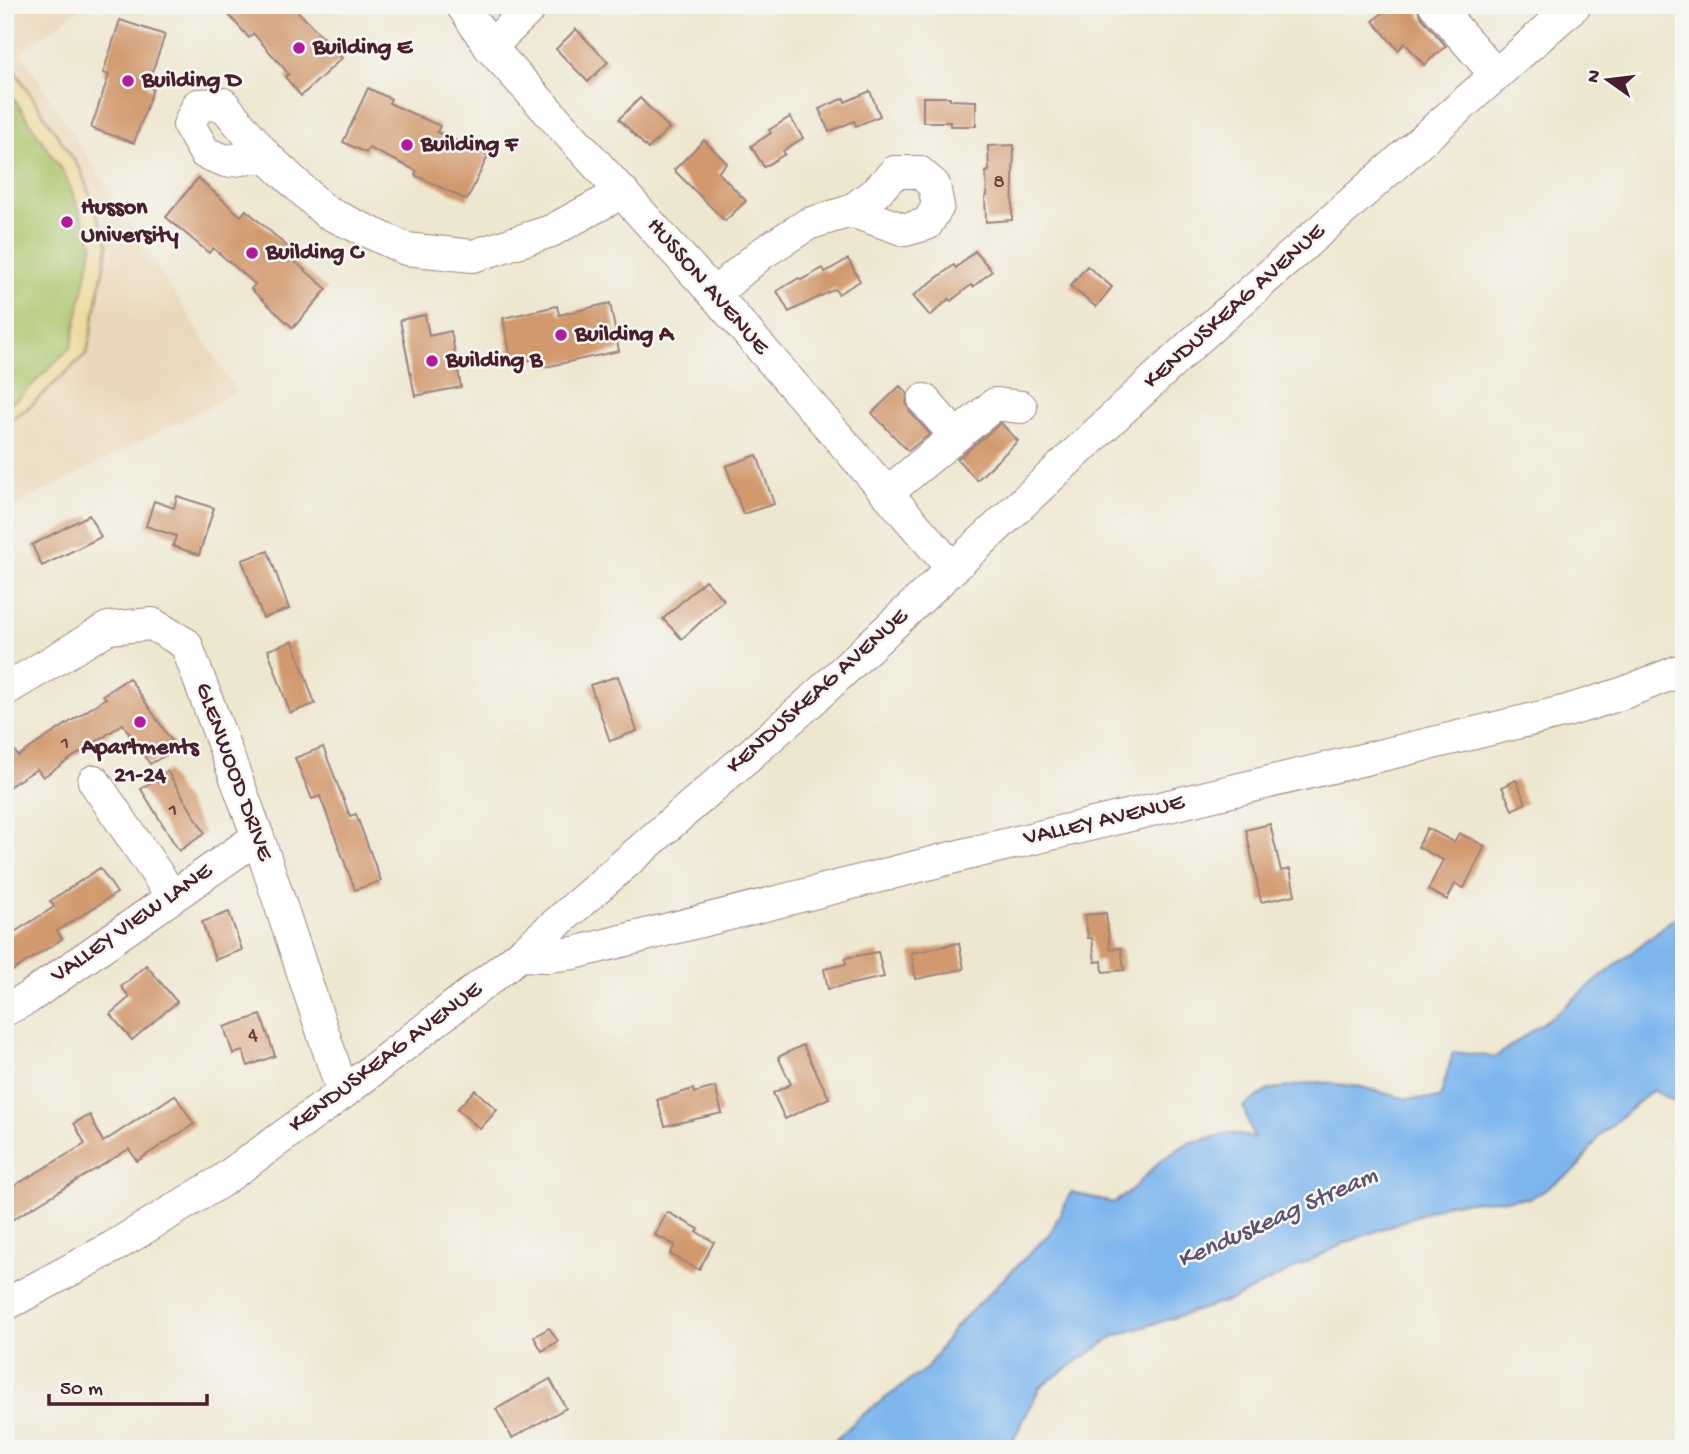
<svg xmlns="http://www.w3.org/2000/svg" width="1689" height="1454" viewBox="0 0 1689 1454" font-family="'Gochi Hand',sans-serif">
	<rect width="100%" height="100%" fill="#f6f6f2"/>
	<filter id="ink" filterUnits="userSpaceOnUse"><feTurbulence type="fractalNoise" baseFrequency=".0143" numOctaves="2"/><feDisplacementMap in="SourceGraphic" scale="14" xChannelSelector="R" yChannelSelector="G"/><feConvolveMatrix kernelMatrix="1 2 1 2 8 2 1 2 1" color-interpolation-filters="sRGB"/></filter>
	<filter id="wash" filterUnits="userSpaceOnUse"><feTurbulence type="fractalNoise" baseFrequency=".00686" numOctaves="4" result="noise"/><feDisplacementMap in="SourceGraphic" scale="28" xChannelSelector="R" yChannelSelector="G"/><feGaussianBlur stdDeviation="1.57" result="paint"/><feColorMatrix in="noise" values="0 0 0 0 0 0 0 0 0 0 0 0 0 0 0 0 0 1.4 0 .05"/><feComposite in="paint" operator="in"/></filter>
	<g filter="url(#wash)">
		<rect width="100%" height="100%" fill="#eee7d0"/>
		<polygon fill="#ebd8ba" points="5,5 85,5 21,52 237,392 5,511"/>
		<polygon fill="#aac56b" stroke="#7a724b" stroke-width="2" points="5,56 81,171 108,245 87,353 27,409 5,422"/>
		<polygon fill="#eeda9e" stroke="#9c7c64" stroke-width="2" points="5,56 81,171 108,245 87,353 27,409 5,422 5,406 19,398 71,347 93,244 65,175 5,85"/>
		<polygon fill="#7db6ed" stroke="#646a8c" stroke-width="2" points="1684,910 1684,1107 1653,1090 1600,1135 1576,1170 1531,1198 1450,1203 1345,1243 1234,1299 1115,1336 1040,1387 1011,1445 1003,1449 826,1449 861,1416 927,1368 955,1327 1051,1232 1071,1192 1113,1203 1130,1192 1160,1161 1188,1143 1230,1133 1254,1138 1243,1107 1268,1090 1319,1082 1361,1087 1407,1099 1440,1098 1453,1052 1495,1057 1554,1015"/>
		<g id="blocks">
			<g fill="#d1996d">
				<polygon points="220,5 292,5 342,58 301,96 285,77 289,74 253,33 249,38"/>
				<polygon points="1391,5 1416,5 1421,17 1446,46 1424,65 1405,43 1398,50 1373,21"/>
				<polygon points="120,20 165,35 147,87 153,89 134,143 91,128 109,75 103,73"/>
				<polygon points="576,29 608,62 588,82 556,49"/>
				<polygon points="368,88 391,99 389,103 440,126 437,132 488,156 467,200 415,175 417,171 369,148 366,153 343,142"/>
				<polygon points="870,91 880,116 856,126 854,121 829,132 819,109 844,98 845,102"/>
				<polygon points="923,97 950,97 950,100 976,101 976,126 950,126 950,122 923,122"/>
				<polygon points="640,98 669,128 648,149 619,119"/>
				<polygon points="790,117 803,138 783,151 785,154 764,167 751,146 771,133 769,130"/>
				<polygon points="704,140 727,163 718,172 746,201 725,221 674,170"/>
				<polygon points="1014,145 1012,220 986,222 985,197 987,196 986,172 989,171 988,146"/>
				<polygon points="198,178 241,216 246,210 289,248 285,253 327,289 293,328 251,289 255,284 213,248 209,253 166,217"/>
				<polygon points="975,251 992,271 973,287 971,285 951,301 949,299 930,316 913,296 954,265 956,268"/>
				<polygon points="848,259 860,281 838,294 835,289 789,312 777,291 799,278 801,280 823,268 825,272"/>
				<polygon points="1087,266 1112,287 1096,307 1070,286"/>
				<polygon points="610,303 619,351 545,367 544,357 512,364 503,318 557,306 559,315"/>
				<polygon points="425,315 429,336 451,331 461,387 415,396 400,320"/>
				<polygon points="900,386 907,393 906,403 910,412 930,434 908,451 872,413"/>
				<polygon points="1001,423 1018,441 977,480 957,459"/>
				<polygon points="757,455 774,504 743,514 726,466"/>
				<polygon points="177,496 214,508 199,555 173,546 176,536 146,526 154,501 174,508"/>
				<polygon points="89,515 101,537 42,566 32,545"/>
				<polygon points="268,551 289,609 263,618 242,560"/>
				<polygon points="705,580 724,600 682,639 663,619"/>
				<polygon points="293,641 315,704 290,713 268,650"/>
				<polygon points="618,676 637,731 610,741 590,685"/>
				<polygon points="129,678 177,749 150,764 123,724 43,777 37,769 5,789 5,737 18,756 106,698 103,695"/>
				<polygon points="323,747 350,816 356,814 381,881 355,890 320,796 312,799 295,758"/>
				<polygon points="167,771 205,833 179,851 141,789"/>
				<polygon points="1516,780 1526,803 1512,810 1502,787"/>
				<polygon points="1270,824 1281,871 1290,869 1295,895 1261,902 1246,830"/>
				<polygon points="1427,828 1454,842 1459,833 1485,846 1464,888 1455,884 1447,900 1428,890 1443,860 1418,847"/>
				<polygon points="100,868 117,893 57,931 62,939 12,971 5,959 5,938 54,907 50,901"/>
				<polygon points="229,912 242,950 215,960 202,922"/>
				<polygon points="1106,913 1110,949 1121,948 1124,970 1103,972 1102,961 1095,962 1092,938 1088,938 1085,915"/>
				<polygon points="959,943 964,969 916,979 911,953"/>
				<polygon points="878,952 884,977 828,989 824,969 846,964 845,958"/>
				<polygon points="146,965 177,1002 132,1040 110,1014 130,997 121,987"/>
				<polygon points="261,1015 275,1056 248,1066 243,1051 233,1054 224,1027"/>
				<polygon points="803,1045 829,1098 785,1119 773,1093 791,1084 778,1057"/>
				<polygon points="715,1087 722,1113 665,1126 657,1100 693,1089 694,1093"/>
				<polygon points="475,1090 497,1110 480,1129 457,1109"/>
				<polygon points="175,1095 194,1124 137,1161 129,1149 5,1224 5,1191 85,1144 74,1123 90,1115 103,1142"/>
				<polygon points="667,1212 699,1229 697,1232 714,1242 699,1270 670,1254 675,1245 655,1235"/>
				<polygon points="549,1328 558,1341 542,1351 534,1337"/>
				<polygon points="550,1379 566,1408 512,1438 496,1409"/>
			</g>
		</g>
	</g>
	<g filter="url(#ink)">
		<use href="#blocks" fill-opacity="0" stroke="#9c837e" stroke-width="2"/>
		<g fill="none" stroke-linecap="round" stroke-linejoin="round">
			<g stroke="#9c837e" stroke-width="34">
				<g id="minor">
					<polyline points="462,5 490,47 714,294 952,568"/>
					<polyline points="1435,5 1496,75"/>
					<polyline points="490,47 533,5"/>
					<polyline points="266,156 226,161 205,153 189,125 198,105 223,104 266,156 326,212 406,249 473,256 551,231 623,192"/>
					<polyline points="714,294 761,254 808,224 851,211 905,230 927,224 938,206 934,185 919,172 895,172 876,192 851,211"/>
					<polyline points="924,400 955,435"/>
					<polyline points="887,493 995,404 1021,407"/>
					<polyline points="5,690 108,628 152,624 186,644 258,837 343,1093"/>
					<polyline points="94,781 172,896"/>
					<polyline points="520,955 547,956 574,953 971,853 1567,711 1621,694 1684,669"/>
					<polyline points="5,1010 28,998 258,837"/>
					<polyline points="5,1305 113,1247 220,1182 343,1093 520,955 808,704 1193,343 1575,5"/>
				</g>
			</g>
			<use href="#minor" stroke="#fff" stroke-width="32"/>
		</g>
	</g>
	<g fill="#b5179e" stroke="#f6f6f2" stroke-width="2.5">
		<circle cx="299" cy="48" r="7"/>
		<circle cx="128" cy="81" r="7"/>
		<circle cx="407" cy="145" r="7"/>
		<circle cx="67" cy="222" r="7"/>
		<circle cx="252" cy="253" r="7"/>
		<circle cx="561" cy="335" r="7"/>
		<circle cx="432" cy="361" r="7"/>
		<circle cx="140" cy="722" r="7"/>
	</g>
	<g text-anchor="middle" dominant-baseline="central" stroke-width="5" stroke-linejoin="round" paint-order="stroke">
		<g font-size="21" fill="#6c3e3c">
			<text x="999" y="183">8</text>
			<text x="65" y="744">1</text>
			<text x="173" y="811">1</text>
			<text x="253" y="1036">4</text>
		</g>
		<g font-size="24" font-weight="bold" fill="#4a1f2b" stroke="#f6f6f2" text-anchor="start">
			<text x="313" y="48">Building E</text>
			<text x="142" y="81">Building D</text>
			<text x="421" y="145">Building F</text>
			<text x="81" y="208">Husson<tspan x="81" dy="28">University</tspan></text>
			<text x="266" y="253">Building C</text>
			<text x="575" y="335">Building A</text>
			<text x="446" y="361">Building B</text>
			<text x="140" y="748" text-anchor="middle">Apartments<tspan x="140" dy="28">21-24</tspan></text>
		</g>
		<g font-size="24" fill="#4a1f2b" stroke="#f6f6f2">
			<text transform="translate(707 287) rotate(49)">HUSSON AVENUE</text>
			<text transform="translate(1235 307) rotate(-42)">KENDUSKEAG AVENUE</text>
			<text transform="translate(818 692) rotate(-42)">KENDUSKEAG AVENUE</text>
			<text transform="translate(233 772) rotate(70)">GLENWOOD DRIVE</text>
			<text transform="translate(1104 821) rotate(-13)">VALLEY AVENUE</text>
			<text transform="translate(132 924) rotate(-35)">VALLEY VIEW LANE</text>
			<text transform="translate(386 1058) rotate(-37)">KENDUSKEAG AVENUE</text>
		</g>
		<g font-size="26" font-style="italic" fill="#5c546f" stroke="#f6f6f2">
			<text transform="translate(1278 1219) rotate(-24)">Kenduskeag Stream</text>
		</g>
	</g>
	<rect width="1689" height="1454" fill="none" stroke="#f6f6f2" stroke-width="28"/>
	<g transform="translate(1608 80) rotate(284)" stroke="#f6f6f2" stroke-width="5" paint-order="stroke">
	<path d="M0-5L12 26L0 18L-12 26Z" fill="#4a1f2b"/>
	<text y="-10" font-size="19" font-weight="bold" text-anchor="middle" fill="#4a1f2b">N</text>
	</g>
	<path d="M49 1394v10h158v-10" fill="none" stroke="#4a1f2b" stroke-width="3.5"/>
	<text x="60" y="1394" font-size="21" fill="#4a1f2b" stroke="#f6f6f2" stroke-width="5" paint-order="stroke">50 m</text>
</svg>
